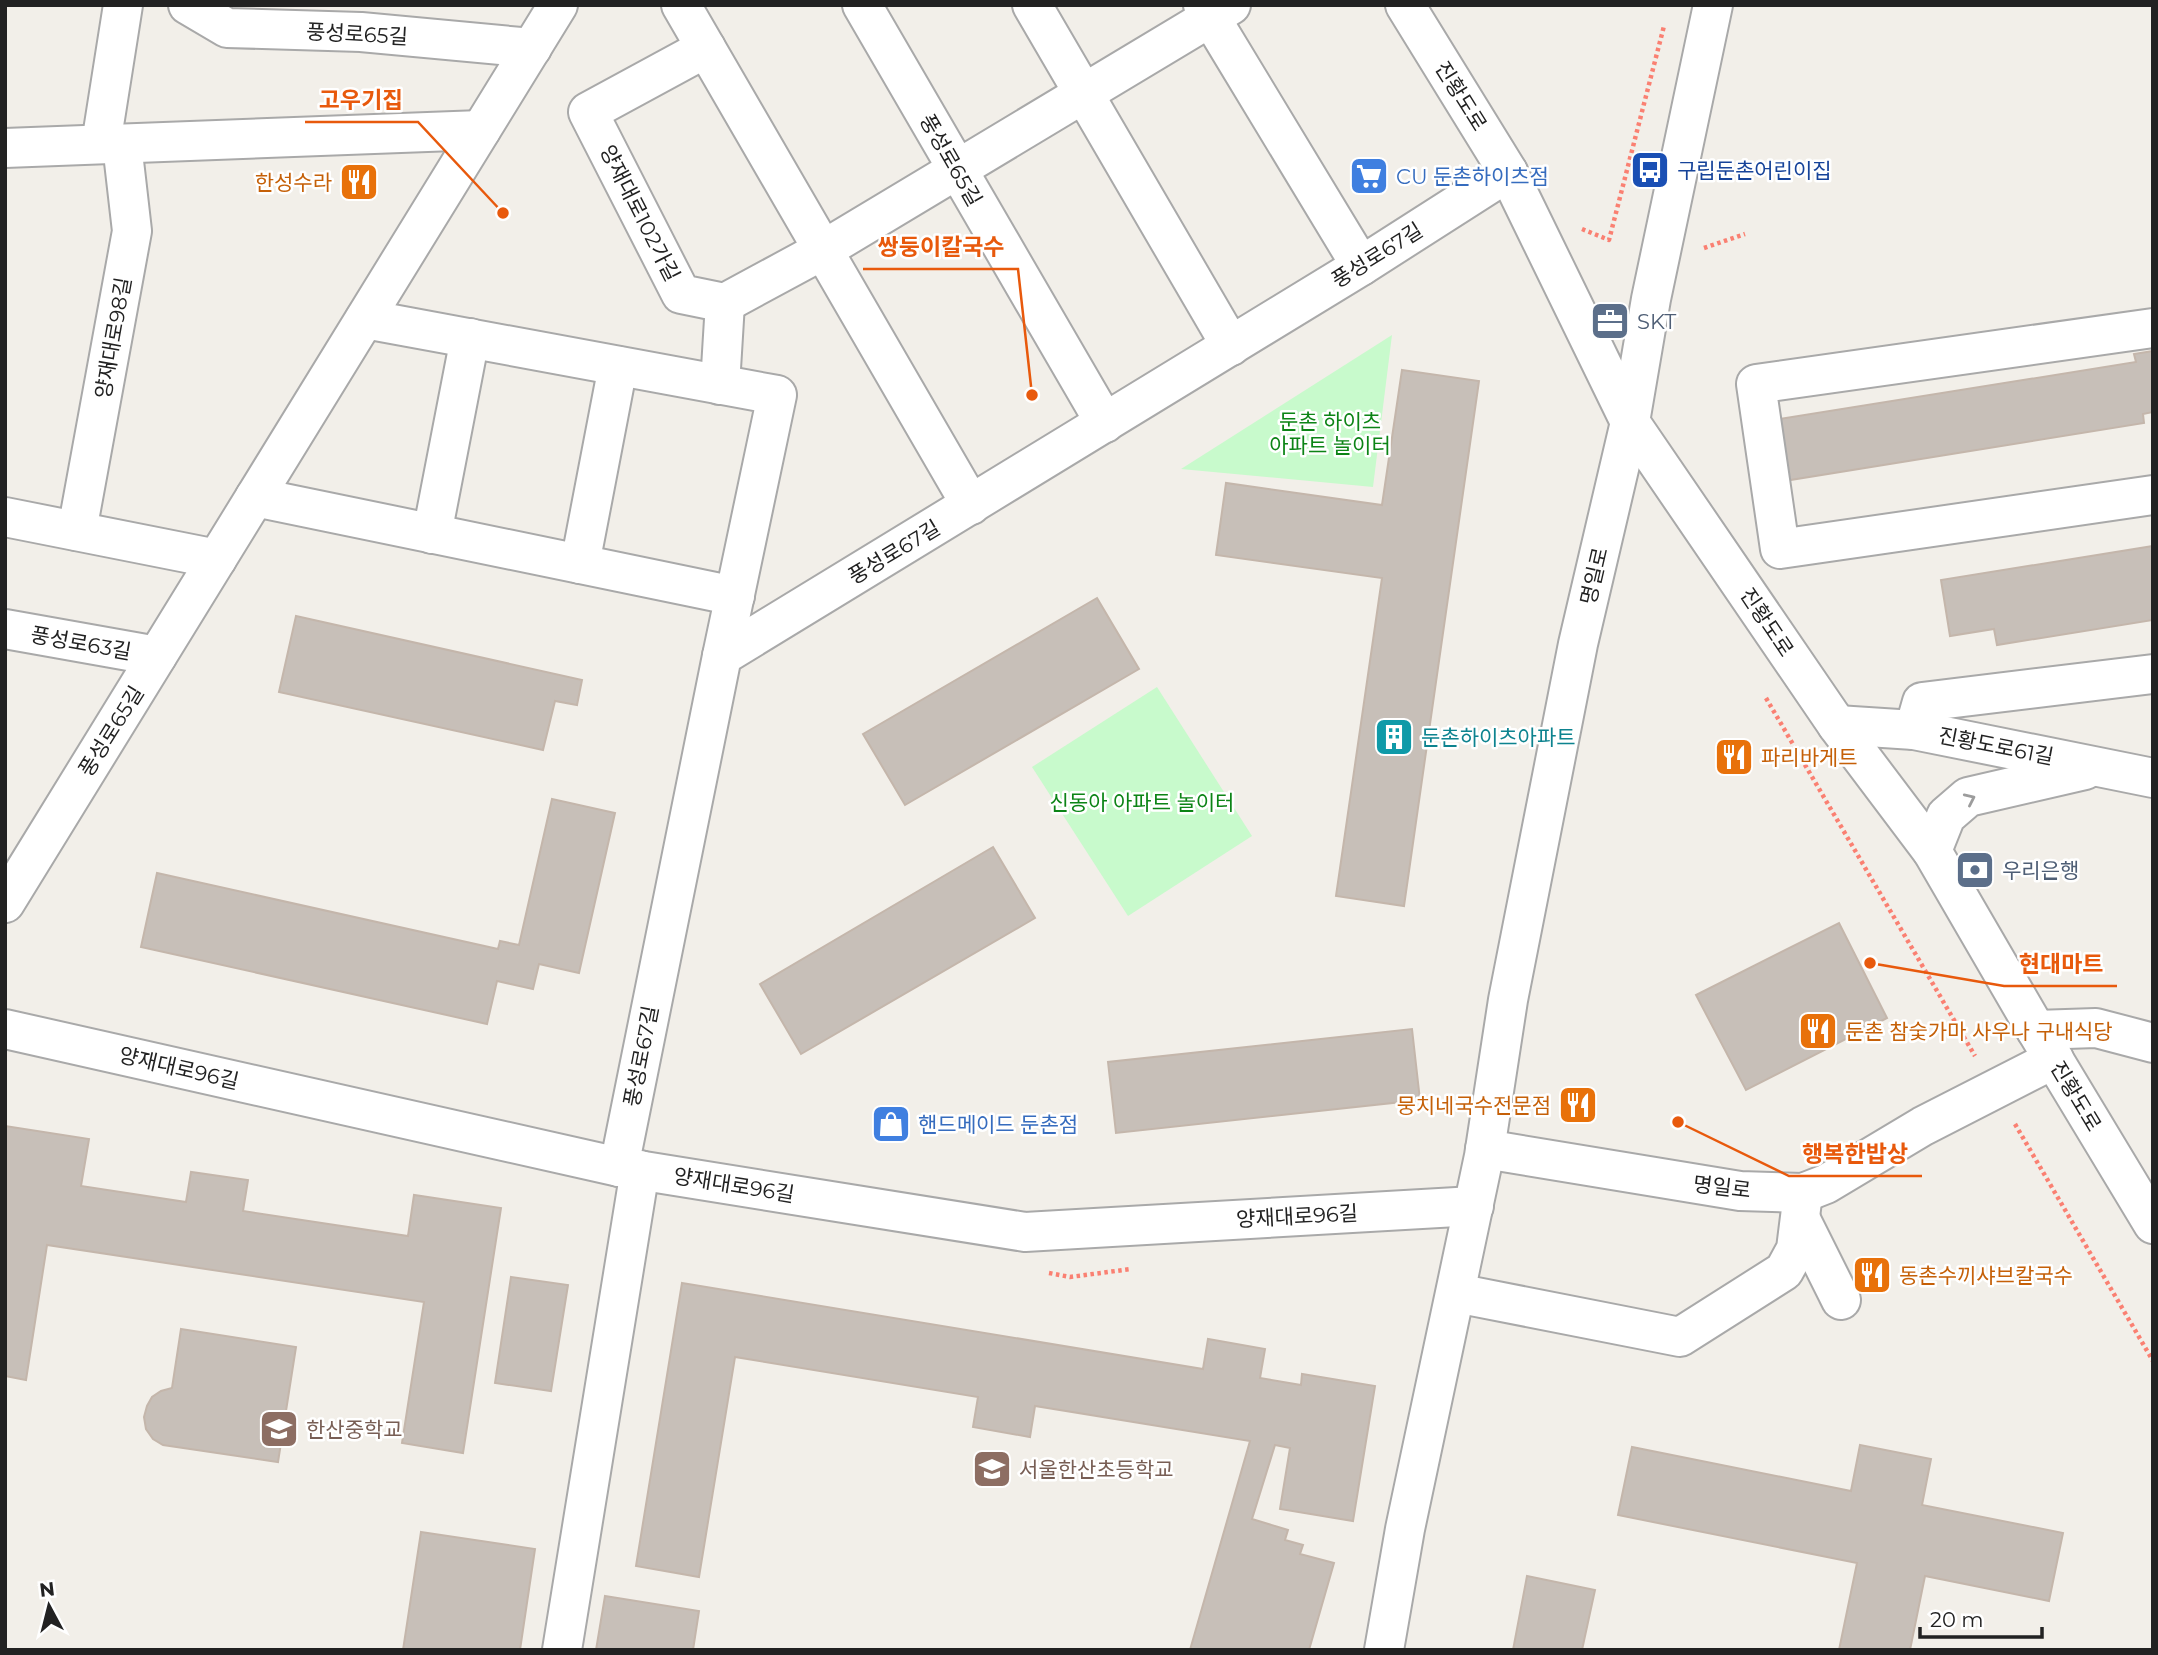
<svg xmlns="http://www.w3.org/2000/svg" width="2158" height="1655" viewBox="0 0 2158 1655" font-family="Montserrat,'Noto Sans KR',sans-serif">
	<rect width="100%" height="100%" fill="#f2efe9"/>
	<g fill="#c8facc">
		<polygon points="1392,335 1373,487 1181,469"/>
		<polygon points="1157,687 1252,836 1128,916 1032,767"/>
	</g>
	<g fill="#c7bfb8" stroke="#c4b6ab" stroke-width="2">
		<polygon points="2153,351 2153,412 2143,414 2144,423 1784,481 1774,420 2136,362 2134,354"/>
		<polygon points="1402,370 1479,381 1404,906 1336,896 1382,578 1216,555 1226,483 1382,505"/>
		<polygon points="2153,546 2153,620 1997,645 1994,629 1950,636 1941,580"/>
		<polygon points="1097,598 1139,669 905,805 863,734"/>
		<polygon points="296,616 582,680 577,705 555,701 543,750 279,692"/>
		<polygon points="552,799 615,813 579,973 539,964 533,989 497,981 487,1024 141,947 157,873 498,949 500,941 519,945"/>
		<polygon points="993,847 1035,918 801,1054 760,984"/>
		<polygon points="1839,923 1887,1018 1746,1090 1696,995"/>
		<polygon points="1412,1029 1420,1100 1116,1133 1108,1062"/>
		<polygon points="5,1126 89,1139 81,1186 186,1202 191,1172 248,1180 243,1211 408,1236 414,1195 501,1208 463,1453 402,1443 424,1302 47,1245 26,1380 5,1376"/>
		<polygon points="511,1277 568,1285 551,1391 495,1383"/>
		<polygon points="682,1283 1203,1369 1208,1339 1265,1349 1260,1378 1301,1385 1302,1374 1375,1386 1353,1521 1280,1509 1290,1448 1275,1445 1252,1519 1288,1530 1285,1540 1303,1545 1300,1554 1334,1563 1309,1650 1190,1650 1250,1441 1035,1406 1030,1437 973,1427 978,1397 735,1357 699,1577 636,1566"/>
		<polygon points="181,1329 296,1347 278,1462 163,1445 153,1439 146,1429 144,1417 147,1406 152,1397 161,1391 172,1388"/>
		<polygon points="1860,1445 1931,1459 1922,1505 2063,1533 2049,1601 1925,1576 1910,1650 1839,1650 1857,1563 1618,1515 1632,1447 1851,1491"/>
		<polygon points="421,1532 535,1549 520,1650 403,1650"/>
		<polygon points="1527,1576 1595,1590 1582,1650 1513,1650"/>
		<polygon points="605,1596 699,1611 693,1650 596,1650"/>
	</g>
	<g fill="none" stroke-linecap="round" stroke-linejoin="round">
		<g stroke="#a9a9a9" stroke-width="42">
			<g id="minor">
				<polyline points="188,5 227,28 361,32 532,48"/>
				<polyline points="681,5 971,505"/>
				<polyline points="862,5 1105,423"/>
				<polyline points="1032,5 1231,346"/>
				<polyline points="1203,5 1361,266"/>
				<polyline points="1405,5 1508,172 1630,422 1837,725 1932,851 2036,1030 2153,1224"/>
				<polyline points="706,48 588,112 681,294 725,303 823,250 1231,5"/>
				<polyline points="101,144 123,5"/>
				<polyline points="5,148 481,130"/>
				<polyline points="365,319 777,395 722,656"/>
				<polyline points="2153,328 1756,384 1780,549 2153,495"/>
				<polyline points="720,385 725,303"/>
				<polyline points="255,497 735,596"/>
				<polyline points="5,517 217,559"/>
				<polyline points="77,531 132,231 122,144"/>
				<polyline points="432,534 470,338"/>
				<polyline points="580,564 618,366"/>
				<polyline points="5,629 157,656"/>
				<polyline points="1837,725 1914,730 2153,778"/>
				<polyline points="1914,730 1922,702 2153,674"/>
				<polyline points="1932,851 1946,816 1968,797 2085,770"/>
				<polyline points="5,903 558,5"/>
				<polyline points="5,1029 619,1167 1025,1232 1474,1206"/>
				<polyline points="2036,1030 2096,1028 2153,1043"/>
				<polyline points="1485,1149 1740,1191 1803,1193 1826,1184 1923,1126 2054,1059"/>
				<polyline points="619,1167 722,656 1361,266 1508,172"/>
				<polyline points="1801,1220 1841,1300"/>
				<polyline points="1456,1293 1680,1337 1784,1271 1796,1249 1803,1193"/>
				<polyline points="562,1650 640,1170"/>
				<polyline points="1384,1650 1405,1529 1484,1156 1508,1000 1578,644 1630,422 1651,299 1713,5"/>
			</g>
		</g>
		<g stroke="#fa8072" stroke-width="4.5" stroke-dasharray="3.5 3.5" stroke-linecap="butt">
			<polyline points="1582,229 1609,240 1664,26"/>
			<polyline points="1704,248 1745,234"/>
			<polyline points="1766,698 1975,1056"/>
			<polyline points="2015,1124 2153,1361"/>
			<polyline points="1049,1273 1070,1277 1131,1269"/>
		</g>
		<use href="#minor" stroke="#fff" stroke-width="38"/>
	</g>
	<defs><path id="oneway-chevron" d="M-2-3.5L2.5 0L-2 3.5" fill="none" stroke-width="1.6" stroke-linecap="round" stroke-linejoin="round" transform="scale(1.75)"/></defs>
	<use stroke="#9c9c9c" href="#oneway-chevron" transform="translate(1970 799) rotate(-25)"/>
	<defs>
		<g id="bus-square" transform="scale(2.0125)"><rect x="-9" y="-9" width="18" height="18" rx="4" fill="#1a4fb4" stroke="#fff"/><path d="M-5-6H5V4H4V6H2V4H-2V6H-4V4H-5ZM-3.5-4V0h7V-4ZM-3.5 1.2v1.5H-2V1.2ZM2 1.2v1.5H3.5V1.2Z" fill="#fff"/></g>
		<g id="supermarket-square" transform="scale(2.0125)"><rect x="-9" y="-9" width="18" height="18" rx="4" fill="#3f7fe0" stroke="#fff"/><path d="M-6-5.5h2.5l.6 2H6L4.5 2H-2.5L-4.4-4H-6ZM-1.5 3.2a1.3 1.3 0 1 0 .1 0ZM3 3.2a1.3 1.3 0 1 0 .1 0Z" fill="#fff"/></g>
		<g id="restaurant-square" transform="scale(2.0125)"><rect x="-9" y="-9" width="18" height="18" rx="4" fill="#e8710a" stroke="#fff"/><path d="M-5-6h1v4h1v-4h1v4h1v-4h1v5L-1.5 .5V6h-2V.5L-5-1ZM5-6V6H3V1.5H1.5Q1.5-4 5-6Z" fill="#fff"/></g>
		<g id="office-square" transform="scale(2.0125)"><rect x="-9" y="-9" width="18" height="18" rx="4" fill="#5c6f8a" stroke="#fff"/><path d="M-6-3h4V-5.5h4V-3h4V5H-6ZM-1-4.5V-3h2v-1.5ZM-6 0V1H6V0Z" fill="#fff"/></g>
		<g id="building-square" transform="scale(2.0125)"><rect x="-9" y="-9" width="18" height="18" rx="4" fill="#0f9aa8" stroke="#fff"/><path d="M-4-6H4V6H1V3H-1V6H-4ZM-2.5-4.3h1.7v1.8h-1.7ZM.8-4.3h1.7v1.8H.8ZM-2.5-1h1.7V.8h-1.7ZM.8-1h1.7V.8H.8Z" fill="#fff"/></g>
		<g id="bank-square" transform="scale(2.0125)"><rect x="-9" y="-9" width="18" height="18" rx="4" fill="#5c6f8a" stroke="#fff"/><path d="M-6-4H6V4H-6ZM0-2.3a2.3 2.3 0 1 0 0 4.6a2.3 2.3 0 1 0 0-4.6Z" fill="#fff"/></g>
		<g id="shop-square" transform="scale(2.0125)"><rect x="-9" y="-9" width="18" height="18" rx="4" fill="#3f7fe0" stroke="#fff"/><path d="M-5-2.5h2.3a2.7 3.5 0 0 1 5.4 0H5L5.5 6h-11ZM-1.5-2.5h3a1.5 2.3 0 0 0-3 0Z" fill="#fff"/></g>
		<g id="school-square" transform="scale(2.0125)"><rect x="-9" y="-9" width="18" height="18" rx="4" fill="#8d6e63" stroke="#fff"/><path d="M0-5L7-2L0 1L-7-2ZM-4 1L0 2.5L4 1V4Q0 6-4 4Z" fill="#fff"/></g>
	</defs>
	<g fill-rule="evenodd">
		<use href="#bus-square" x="1650" y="170"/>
		<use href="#supermarket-square" x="1369" y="176"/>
		<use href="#restaurant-square" x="359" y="182"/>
		<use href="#office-square" x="1610" y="321"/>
		<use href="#building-square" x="1394" y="737"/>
		<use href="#restaurant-square" x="1734" y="757"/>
		<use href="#bank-square" x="1975" y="870"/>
		<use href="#restaurant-square" x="1818" y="1031"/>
		<use href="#restaurant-square" x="1578" y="1105"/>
		<use href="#shop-square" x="891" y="1124"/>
		<use href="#restaurant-square" x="1872" y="1275"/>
		<use href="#school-square" x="279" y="1429"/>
		<use href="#school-square" x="992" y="1469"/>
	</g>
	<g text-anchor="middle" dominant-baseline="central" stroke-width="5" stroke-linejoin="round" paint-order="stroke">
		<g font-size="21" fill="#222" stroke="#fff">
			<text transform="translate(357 34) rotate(3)">풍성로65길</text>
			<text transform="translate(1461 96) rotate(58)">진황도로</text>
			<text transform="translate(951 160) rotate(60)">풍성로65길</text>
			<text transform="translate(640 213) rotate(63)">양재대로102가길</text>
			<text transform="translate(1377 255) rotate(-32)">풍성로67길</text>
			<text transform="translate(113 338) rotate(-80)">양재대로98길</text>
			<text transform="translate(894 552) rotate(-31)">풍성로67길</text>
			<text transform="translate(1594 576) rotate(-77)">명일로</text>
			<text transform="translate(1767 622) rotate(56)">진황도로</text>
			<text transform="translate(81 643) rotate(10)">풍성로63길</text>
			<text transform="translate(111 731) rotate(-58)">풍성로65길</text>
			<text transform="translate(1996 746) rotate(11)">진황도로61길</text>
			<text transform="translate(641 1056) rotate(-79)">풍성로67길</text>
			<text transform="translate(179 1068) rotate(13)">양재대로96길</text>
			<text transform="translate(2076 1096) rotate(59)">진황도로</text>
			<text transform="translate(734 1185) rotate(9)">양재대로96길</text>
			<text transform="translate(1722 1187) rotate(7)">명일로</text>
			<text transform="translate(1297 1216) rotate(-3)">양재대로96길</text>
		</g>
		<g font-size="21" fill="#164399" stroke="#fff" text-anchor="start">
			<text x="1677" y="170">구립둔촌어린이집</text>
		</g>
		<g font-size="21" fill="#366cbe" stroke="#fff" text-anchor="start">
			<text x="1396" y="176">CU 둔촌하이츠점</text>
			<text x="918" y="1124">핸드메이드 둔촌점</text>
		</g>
		<g font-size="21" fill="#c56008" stroke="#fff" text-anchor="start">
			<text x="332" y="182" text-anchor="end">한성수라</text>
			<text x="1761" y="757">파리바게트</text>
			<text x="1845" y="1031">둔촌 참숯가마 사우나 구내식당</text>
			<text x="1551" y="1105" text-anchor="end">뭉치네국수전문점</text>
			<text x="1899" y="1275">동촌수끼샤브칼국수</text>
		</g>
		<g font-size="21" fill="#4e5e75" stroke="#fff" text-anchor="start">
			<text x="1637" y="321">SKT</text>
			<text x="2002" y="870">우리은행</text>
		</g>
		<g font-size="21" fill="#0c8416" stroke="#fff">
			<text x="1330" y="421">둔촌 하이츠<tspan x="1330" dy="24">아파트 놀이터</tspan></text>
			<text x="1142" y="802">신동아 아파트 놀이터</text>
		</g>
		<g font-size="21" fill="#0d838f" stroke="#fff" text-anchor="start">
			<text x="1421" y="737">둔촌하이츠아파트</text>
		</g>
		<g font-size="21" fill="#785e54" stroke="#fff" text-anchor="start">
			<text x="306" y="1429">한산중학교</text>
			<text x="1019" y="1469">서울한산초등학교</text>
		</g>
	</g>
	<path fill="none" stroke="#e8590c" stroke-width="2.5" d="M503 213L418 122H305M1032 395L1018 269H863M1870 963L2004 986H2117M1678 1122L1789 1176H1922"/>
	<g fill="#e8590c" stroke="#fff" stroke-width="2.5">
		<circle cx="503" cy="213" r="7"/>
		<circle cx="1032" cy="395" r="7"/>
		<circle cx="1870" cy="963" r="7"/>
		<circle cx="1678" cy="1122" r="7"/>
	</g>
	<g font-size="23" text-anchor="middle" font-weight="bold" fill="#e8590c" stroke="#fff" stroke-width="5" stroke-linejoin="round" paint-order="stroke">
		<text x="361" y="108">고우기집</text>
		<text x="941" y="255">쌍둥이칼국수</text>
		<text x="2061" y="972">현대마트</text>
		<text x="1855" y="1162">행복한밥상</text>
	</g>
	<rect width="2158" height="1655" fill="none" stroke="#222222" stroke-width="14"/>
	<g transform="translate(49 1606) rotate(353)" stroke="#ffffff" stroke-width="5" paint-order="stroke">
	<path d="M0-5L12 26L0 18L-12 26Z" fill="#222222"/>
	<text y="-10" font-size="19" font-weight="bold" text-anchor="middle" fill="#222222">N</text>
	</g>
	<path d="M1920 1627v10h122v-10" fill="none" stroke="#222222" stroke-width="3.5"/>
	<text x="1930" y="1627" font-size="21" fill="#222222" stroke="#ffffff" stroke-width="5" paint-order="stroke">20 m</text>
</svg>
